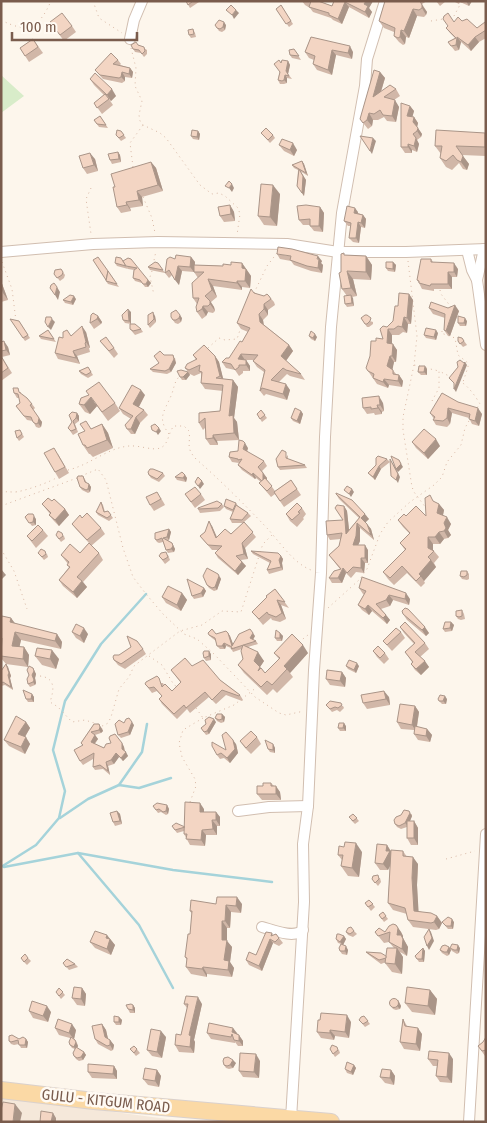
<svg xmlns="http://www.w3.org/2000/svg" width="487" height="1123" viewBox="0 0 487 1123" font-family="'Fira Sans Condensed',sans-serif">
	<rect width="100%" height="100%" fill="#fdf6ec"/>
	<polygon fill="#f5e8da" points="1,1097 190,1122 1,1122"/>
	<polygon fill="#d8ecc9" points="1,75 24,96 1,113"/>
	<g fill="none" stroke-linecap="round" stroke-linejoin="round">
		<g stroke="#a5d3da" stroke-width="2.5">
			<polyline points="119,785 142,752 147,724"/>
			<polyline points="60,818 88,799 119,785 139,788 171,778"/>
			<polyline points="78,853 139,925 173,988"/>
			<polyline points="1,867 36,845 59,818 65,791 53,750 65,701 101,644 146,594"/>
			<polyline points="4,867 78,853 173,870 272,882"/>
		</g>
		<g stroke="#d1beb0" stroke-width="12">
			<g id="minor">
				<polyline points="130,39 134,20 142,1"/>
				<polyline points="467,250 472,270 477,280 486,345"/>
				<polyline points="1,252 93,244 158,242 287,244 338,252 406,252 486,249"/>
				<polyline points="477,280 484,249"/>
				<polyline points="238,811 269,807 308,806"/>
				<path d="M262 927C273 930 294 939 303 930"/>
				<polyline points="291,1119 304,902 303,844 308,806 314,670 321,573 325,437 331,327 342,213 365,86 367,59 385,1"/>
				<polyline points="469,1122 486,834"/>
			</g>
		</g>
		<g stroke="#dad1cd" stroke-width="18">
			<polyline id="primary" points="1,1090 94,1101 331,1122"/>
		</g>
		<g stroke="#d9b8a5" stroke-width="1" stroke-dasharray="1 4" stroke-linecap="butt">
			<polyline points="93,1 99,18 122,33"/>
			<polyline points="449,17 454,16 462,1"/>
			<path d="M1 20C28 34 39 28 51 1"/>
			<polyline points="431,21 443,19"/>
			<polyline points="131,48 136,68 135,86 142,101 139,115 140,121 143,125 160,133 166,138 200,185 212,194 219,193 225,196 238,208 240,214 237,235"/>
			<polyline points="1,50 2,51"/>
			<polyline points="133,167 130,143 143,125"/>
			<polyline points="91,188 86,199 91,234"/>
			<polyline points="143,197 152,218 155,233"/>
			<polyline points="408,261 417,336 414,365 420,366"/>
			<polyline points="2,262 12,289 16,321"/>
			<polyline points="153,265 156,251"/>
			<polyline points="152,271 150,277 154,295"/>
			<polyline points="440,290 441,294 451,307"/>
			<polyline points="254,293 267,266 277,253"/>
			<polyline points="445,327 441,333 455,338 458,355 468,363 468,367 463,382"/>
			<polyline points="208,348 219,338 225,340 237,339 241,327"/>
			<polyline points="414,365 403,417 403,430 412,487 414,492 426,508"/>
			<polyline points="426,368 439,371"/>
			<path d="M459 381C467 384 476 397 480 404L476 409"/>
			<polyline points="432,401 439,388 439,371 451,377"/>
			<path d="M169 434C157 418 164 412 171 396 174 389 174 382 179 377"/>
			<path d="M68 470C90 465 107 448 129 446 139 445 153 451 160 448 169 445 168 432 174 426H184L189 431C191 444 185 447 196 459 220 480 244 504 266 527 279 541 293 563 311 570"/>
			<polyline points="81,476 98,469 106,480 123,548 133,577 146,594 163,614 184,634 197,639 214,654 255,697 279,713 286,715 304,711"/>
			<path d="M1 493C6 491 8 492 13 492 20 493 54 481 59 476"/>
			<polyline points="1,506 77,478"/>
			<polyline points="1,549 14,571 27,609"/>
			<polyline points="260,552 263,544 272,535"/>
			<polyline points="328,608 359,580 367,569 380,534 388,522 410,502 434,485 442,477 447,462 461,445 465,428 470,419"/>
			<polyline points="299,642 308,635"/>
			<polyline points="149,656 162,665 174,685 178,687"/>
			<path d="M40 676C56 678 54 690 50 702L58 707 72 722 85 720 103 726 108 723 111 717 119 689 129 677 134 666 143 659 180 631 202 625 222 611 241 612 259 556"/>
			<polyline points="196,708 203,718 234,705 257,687"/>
			<polyline points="190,802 196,786 195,779 182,757 179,743 183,730 203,718"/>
			<polyline points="446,859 475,851"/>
		</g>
		<use href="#minor" stroke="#fff" stroke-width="10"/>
		<use href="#primary" stroke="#fbd9a5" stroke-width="16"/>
	</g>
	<g fill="#d1b7a8">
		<polygon points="186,1 199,1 199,2 190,8"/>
		<polygon points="302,1 318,1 332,6 334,1 373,1 369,8 372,12 369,18 349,7 342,24 333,20 331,18 313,12 310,8 305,5"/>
		<polygon points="385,1 427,1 422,4 427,12 426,15 424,17 417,16 409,38 406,37 405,44 403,45 399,42 394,36 394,32 384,28 379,21"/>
		<polygon points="436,1 446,1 440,6"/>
		<polygon points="453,1 472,1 469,6 460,2 459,4"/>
		<polygon points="281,5 293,24 289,27 276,9"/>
		<polygon points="462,21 477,28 486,23 486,38 479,42 471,51 461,42 459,50 455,51 448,42 455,38 450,33 446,28 454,22"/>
		<polygon points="50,22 72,26 76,32 64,41"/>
		<polygon points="215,25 226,25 225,30 222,32 219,31"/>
		<polygon points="193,29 195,33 196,37 191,38 189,35"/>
		<polygon points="311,37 353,52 352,59 336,55 332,75 317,70 313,64 314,60 309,58 305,52"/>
		<polygon points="33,39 43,53 29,62 20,48"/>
		<polygon points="131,45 139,45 147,50 147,54 144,57 141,53 135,52"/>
		<polygon points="294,49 301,60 292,58 290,55"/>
		<polygon points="118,60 121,64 120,65 130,68 133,72 132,78 125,77 125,81 122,83 103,79 95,70"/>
		<polygon points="288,61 290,65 288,74 292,79 287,78 287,83 284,84 280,84 278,80 281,63"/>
		<polygon points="380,72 385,78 381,92 396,89 400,96 394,100 399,107 396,122 387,121 384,117 378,120 373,120 372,126 368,129 360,119"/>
		<polygon points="90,79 116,96 111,101 109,99 113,105 102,114 94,103 104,95 94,85"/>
		<polygon points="410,106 414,111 412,117 414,117 418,123 417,127 422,134 421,137 417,140 419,144 417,152 412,150 412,153 405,153 401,147"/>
		<polygon points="100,116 108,128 99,127 94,120"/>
		<polygon points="121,131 126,138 121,141 116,135"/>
		<polygon points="198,131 200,134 199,140 193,139 191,136"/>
		<polygon points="261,133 273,135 275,138 270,143"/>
		<polygon points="485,133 486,134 486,156 462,155 469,164 467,170 463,169 459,163 452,170 446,167 440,158 441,154 435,146"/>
		<polygon points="279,145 297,150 294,156 284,151"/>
		<polygon points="118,152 120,155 121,162 112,164 110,160"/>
		<polygon points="95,159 98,171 87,174 83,168"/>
		<polygon points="302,161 304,164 308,176 300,171 306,180 304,196 297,186 298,170 294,168 292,165"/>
		<polygon points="151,162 156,168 163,191 142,197 143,206 130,208 131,211 121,213 117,207 115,187"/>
		<polygon points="280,194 277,226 264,225 258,216"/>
		<polygon points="230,205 234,212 235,221 224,222 220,216"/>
		<polygon points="320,207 324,213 323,232 314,231 310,226 310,225 303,225 299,220"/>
		<polygon points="358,212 358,213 363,215 366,219 365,228 361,227 359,243 353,242 349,238 351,226 348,226 344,221"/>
		<polygon points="277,254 322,261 321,263 323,265 322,273 311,271 294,265 291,261 280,259"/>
		<polygon points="345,255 366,256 372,265 371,280 353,279 357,296 352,297 354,306 347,307 345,304 347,296 342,289 341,272"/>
		<polygon points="98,257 119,287 108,284 106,281"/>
		<polygon points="191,257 195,262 195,265 223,266 242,263 251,276 250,288 242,287 242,290 213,286 217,297 211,302 214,307 215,311 213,313 208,312 206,316 202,319 197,312 197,304 193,298 198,278 194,272 182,271 179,285 172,275 169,278 165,273 150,270 148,267 158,263 165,273 175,259"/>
		<polygon points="121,258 128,269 117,266 115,263"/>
		<polygon points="128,258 151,283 148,287 145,287 142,283 135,281 133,278 134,270 128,269 123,261"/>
		<polygon points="431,259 433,262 458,269 457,277 452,277 452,289 434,289 434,291 422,289 419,283 417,280"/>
		<polygon points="393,262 396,265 395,272 388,271 386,268"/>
		<polygon points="61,269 65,275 64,278 60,281 54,274"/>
		<polygon points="1,281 8,300 1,302"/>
		<polygon points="254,293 264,296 267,294 274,302 275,305 268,310 268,315 263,320 264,325 289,345 293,351 286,361 301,374 305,380 290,376 287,374 279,382 290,390 287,400 266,394 264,396 260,391 264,372 257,367 253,361 254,360 245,360 246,360 250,366 250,371 243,371 243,373 239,376 235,370 226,368 222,362 229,358 242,342 248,332 241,329 237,323"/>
		<polygon points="409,294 413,300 411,324 408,324 407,333 403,332 399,335 392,335 392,344 397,350 396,362 394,362 392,369 396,374 399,375 403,381 402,387 389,385 388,388 377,384 368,371 376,341 383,339 387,327 393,321"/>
		<polygon points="76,299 73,305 65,303 63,300"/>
		<polygon points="429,308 448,308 459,311 450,336 448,336 444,330 445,318 433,314"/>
		<polygon points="131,312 131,324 125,323 123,320"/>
		<polygon points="98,316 102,322 101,324 94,329 90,323"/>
		<polygon points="155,316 156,322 150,328 148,325"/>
		<polygon points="171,317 182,318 181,322 178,324 175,323"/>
		<polygon points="361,318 373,322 373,324 369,327 367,327"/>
		<polygon points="10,319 19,321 30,338 25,341"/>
		<polygon points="467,321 466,326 460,326 458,323"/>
		<polygon points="130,329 141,329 143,332 135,335"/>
		<polygon points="48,330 56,342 41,339 39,336"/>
		<polygon points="86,332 90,348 89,348 90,352 77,356 80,364 58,359 55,353 63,338"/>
		<polygon points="438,333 436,340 426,338 424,335"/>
		<polygon points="309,336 317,337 315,341 311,339"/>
		<polygon points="462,338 467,345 463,347 458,341"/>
		<polygon points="100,341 114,348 118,354 114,358"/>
		<polygon points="1,342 8,347 10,355 2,357 12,373 1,381"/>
		<polygon points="164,355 175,358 176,363 171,372 167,374 153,372 150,369 159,363"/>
		<polygon points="193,355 215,356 219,362 223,379 233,380 238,387 234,418 237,422 239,440 217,441 218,445 210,445 206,439 205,428 203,430 199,423 199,413 220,411 223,391 205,389 201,383 201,373 194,376 190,374 186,380 182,380 180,377 188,372 185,368 196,360"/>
		<polygon points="88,367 93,375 88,378 81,374 79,371"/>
		<polygon points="427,369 427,375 421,375 418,372"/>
		<polygon points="21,392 21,394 32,404 35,408 33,410 42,422 41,427 39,428 36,427 33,421 27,420 16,406 20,403 19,398 17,398 14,393"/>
		<polygon points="145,395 139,407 144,410 148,415 140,423 135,434 131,434 127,429 131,419 123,414 119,408"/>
		<polygon points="458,402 482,414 479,426 472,424 469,418 452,413 450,424 447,427 436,425 433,420 434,419 430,413"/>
		<polygon points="115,403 120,411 108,421 97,406 90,414 85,412 79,404"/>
		<polygon points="383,403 384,411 382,412 382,414 375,415 374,413 367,414 363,408"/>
		<polygon points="261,410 267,418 262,422 257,414"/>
		<polygon points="301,411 303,414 300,424 293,421 291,418"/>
		<polygon points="77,413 79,416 79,421 75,424 78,432 73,435 68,428"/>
		<polygon points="102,424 108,433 113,448 93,457 90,454 89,454 83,445 91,429"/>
		<polygon points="20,430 24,437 19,441 17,438"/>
		<polygon points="412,442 440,446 428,459 416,448"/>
		<polygon points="248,448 247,452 264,461 267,466 262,471 267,478 267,480 275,491 291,480 301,495 284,507 275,494 271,497 259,483 261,482 256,478 255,479 242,470 238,465 239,463 232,462 229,457 238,451"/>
		<polygon points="58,454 69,473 59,479 55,472"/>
		<polygon points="288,455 288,459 305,465 307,468 280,470 278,467"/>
		<polygon points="387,459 390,462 381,469 375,480 368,473"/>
		<polygon points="163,473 165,476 159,482 151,478 149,475"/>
		<polygon points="185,475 187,478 186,482 177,480 175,477"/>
		<polygon points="83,476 87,483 89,484 91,487 90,492 88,493 82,490 80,487"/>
		<polygon points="185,494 201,494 205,500 195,508"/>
		<polygon points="336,494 369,519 365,522 371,529 374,540 360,528 360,541 358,545 368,550 368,563 365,563 364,573 356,572 351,578 346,573 342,583 332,583 329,578 340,569 329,555 339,546 341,539 330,540 327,535 343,520 344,506 347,511 349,530 359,518 339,499"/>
		<polygon points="161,498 165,505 154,511 150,505"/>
		<polygon points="52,501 65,509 69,515 59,526 54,521 49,515 50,514 42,504"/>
		<polygon points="433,501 439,504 444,510 443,515 451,524 448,530 451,535 448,538 444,539 440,544 433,544 433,550 434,551 439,557 434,563 436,567 424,581 425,583 421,587 407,573 394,585 388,579 383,572 405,550 400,543 410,534 403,527 398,520 406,516 426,516"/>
		<polygon points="101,502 103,505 105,512 108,511 113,518 109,521 98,515 96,512"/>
		<polygon points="236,503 238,506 248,513 251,516 244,522 256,537 245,548 248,559 241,560 246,566 238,575 218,558 215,553 218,550 212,550 200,536 212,526 217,537 231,534 244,523 232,523 230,519 233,512 226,509 224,506"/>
		<polygon points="222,504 224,507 220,511 200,513 198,509"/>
		<polygon points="302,508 306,514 303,518 304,519 297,527 290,521 286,514"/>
		<polygon points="25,517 36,519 36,525 32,526"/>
		<polygon points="82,518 101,528 105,534 91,546 99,553 103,560 83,582 87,587 77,598 63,586 59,580 69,567 67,565 68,564 61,555 80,553 89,543 76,529 72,524"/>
		<polygon points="169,529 171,532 169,540 168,540 172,543 175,549 174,552 168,553 166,550 163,542 159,543 157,542 155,539"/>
		<polygon points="43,530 48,536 36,548 27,536"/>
		<polygon points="56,535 64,536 65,539 61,542"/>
		<polygon points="251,551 281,556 283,559 282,563 283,570 269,574 267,570 270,563 253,554"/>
		<polygon points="38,553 47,554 48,557 44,560"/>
		<polygon points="168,555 170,560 165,564 159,556"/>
		<polygon points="467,571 469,574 469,579 467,580 462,579 460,576"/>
		<polygon points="220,577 221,579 217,590 214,591 209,588 207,585"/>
		<polygon points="204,588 206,591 203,597 194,599 192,596"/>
		<polygon points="359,588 410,599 409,605 393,600 390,606 381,609 390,620 387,624 372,611 369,615 362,610 358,605 364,594 363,594"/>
		<polygon points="275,589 289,608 281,605 286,619 280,622 272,620 271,618 263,625 252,612 267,598 266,596"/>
		<polygon points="182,593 187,600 181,611 166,603 162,597"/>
		<polygon points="462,610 464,614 465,619 461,620 458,619 456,616"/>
		<polygon points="403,614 429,633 426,636 407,620"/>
		<polygon points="11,618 15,624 57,634 62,642 61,649 21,640 19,647 24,647 29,655 28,667 6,664 1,658 1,620"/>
		<polygon points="451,622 454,625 452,631 445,632 443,629"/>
		<polygon points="400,627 425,643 429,649 420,657 429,667 421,675 415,670 411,664 412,662 405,652 414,644 404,633"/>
		<polygon points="72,632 88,634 84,643 76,638"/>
		<polygon points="401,632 405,638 392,651 383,641"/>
		<polygon points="228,633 230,636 233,645 255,636 253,640 256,641 258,644 248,647 264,661 260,667 265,673 279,659 274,653 308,653 290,673 293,677 277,693 273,689 267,695 244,673 238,665 243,659 242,649 233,652 231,648 226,646 225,649 220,649 217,646 216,641 212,638 209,635"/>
		<polygon points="280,633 283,636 282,641 277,641 275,638"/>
		<polygon points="143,649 146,654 125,669 118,665 114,660 119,655"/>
		<polygon points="373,651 385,653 389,659 384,664 377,657"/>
		<polygon points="211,654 211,660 206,661 204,658"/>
		<polygon points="35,656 59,659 56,669 42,665"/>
		<polygon points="6,664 8,667 11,676 10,678 13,690 5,685 1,686 1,671"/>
		<polygon points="192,666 220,680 240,695 243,700 242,701 226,695 216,704 209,697 190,713 187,709 177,719 162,704 159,699 162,696 157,691 152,693 145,684 163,683 164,685 172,691 181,683 171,670"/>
		<polygon points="346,666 359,666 356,673 348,669"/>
		<polygon points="33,668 36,674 35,678 36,683 35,685 30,687 28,684"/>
		<polygon points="342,672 346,678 345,687 330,685 326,679"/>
		<polygon points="32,694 34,697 34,702 28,702 26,699"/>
		<polygon points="389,697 390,705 367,709 363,703"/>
		<polygon points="447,699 446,704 442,704 439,701"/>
		<polygon points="330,701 343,706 344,708 340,712 337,710 332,712 326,705"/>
		<polygon points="415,706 419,712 417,727 427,729 432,735 430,742 418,740 414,734 414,730 401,729 397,722"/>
		<polygon points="222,714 225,717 224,722 221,723 217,721 215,718"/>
		<polygon points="26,722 30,728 25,737 30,744 25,754 9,746 4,740"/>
		<polygon points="216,722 209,734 206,735 201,728 206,724"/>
		<polygon points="124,723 134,725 130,735 121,738 118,735"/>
		<polygon points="94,724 102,728 103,731 101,733 95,735 98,739 95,744 104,748 122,743 124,747 125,752 128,756 123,761 119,757 114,764 108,766 110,775 103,769 95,770 93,767 93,759 83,765 80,761 82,745 81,743"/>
		<polygon points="346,726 346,731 340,731 338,728"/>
		<polygon points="257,737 261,744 251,754 245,748 240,741"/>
		<polygon points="236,744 238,753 230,763 224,758 220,759 217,755"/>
		<polygon points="273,744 275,748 275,753 270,752 268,749"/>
		<polygon points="271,783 280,792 281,800 262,800 257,794 263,786"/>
		<polygon points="167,805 169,809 168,814 166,815 161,812 158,813 153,806"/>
		<polygon points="204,809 204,812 216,812 220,817 220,826 217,826 217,835 206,835 205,846 190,845 184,834 184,831 177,833 172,826 184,827"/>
		<polygon points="117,811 120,814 122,824 115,826 113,822"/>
		<polygon points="353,814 359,821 355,824 351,820"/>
		<polygon points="412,814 412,816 410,821 414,821 418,828 418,845 411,845 407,838 407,827 401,829 397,827 395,824"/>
		<polygon points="387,845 391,851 403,851 407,857 418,864 417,885 418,911 437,916 442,923 439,929 436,930 413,927 408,920 407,914 393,910 388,903 390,866 388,870 380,870 375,863"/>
		<polygon points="362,852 359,877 348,876 341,866 342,860 338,855"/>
		<polygon points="380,878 381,882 378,886 372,879"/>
		<polygon points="369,900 375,907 371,911 365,903"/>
		<polygon points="216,904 242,904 241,913 231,912 230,928 227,928 227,941 232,947 230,962 234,968 232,977 207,974 207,977 191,974 186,967 187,960 185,957 190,934 192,914 190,911"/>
		<polygon points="383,912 388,919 384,922 379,915"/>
		<polygon points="442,922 454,922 453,929 448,929"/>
		<polygon points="396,925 401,932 403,936 403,938 408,947 407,956 400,952 403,957 402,974 392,972 385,963 386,962 381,964 369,955 366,952 386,956 394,948 389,942 384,943 375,932 385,932"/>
		<polygon points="354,931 357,934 353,937 348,935 346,932"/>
		<polygon points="272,933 273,935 276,934 283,943 279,946 273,943 262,971 249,965 246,960 256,955"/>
		<polygon points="344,936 346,939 343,945 348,950 347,955 342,954 340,951 341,944 338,943 336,939"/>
		<polygon points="110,939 115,945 111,955 95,948 90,942"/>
		<polygon points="449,947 451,950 449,955 447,956 442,953 440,950"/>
		<polygon points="423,948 425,951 424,962 419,962 415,956"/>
		<polygon points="450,948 460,948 459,953 457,954 452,951"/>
		<polygon points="28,958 31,961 27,965 23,961"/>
		<polygon points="63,963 75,964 78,967 69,970"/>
		<polygon points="59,988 65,995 61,999 58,995"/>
		<polygon points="82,988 86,994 85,1006 77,1005 72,998"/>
		<polygon points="430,990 437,999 435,1015 412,1012 405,1003"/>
		<polygon points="398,1000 401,1006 400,1009 396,1010 393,1009 391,1006"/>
		<polygon points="184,1004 202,1004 194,1040 195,1042 194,1053 179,1052 175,1045 181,1035 187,1008"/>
		<polygon points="133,1005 135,1008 135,1013 130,1013 128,1009"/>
		<polygon points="29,1011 51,1012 48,1022 33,1018"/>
		<polygon points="364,1016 370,1024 365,1027 359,1020"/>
		<polygon points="119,1017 122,1020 121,1025 116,1025 114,1022"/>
		<polygon points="403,1019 407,1026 422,1034 420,1051 404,1049 400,1042"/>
		<polygon points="351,1022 349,1038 335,1036 334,1040 321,1038 317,1032"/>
		<polygon points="102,1024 106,1030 108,1039 110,1040 114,1045 113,1050 111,1051 98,1044 95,1039"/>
		<polygon points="55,1028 76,1030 74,1039 77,1043 78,1046 77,1048 84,1052 86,1055 83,1060 79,1061 76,1059 74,1056 75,1049 72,1048 70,1045 70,1038 59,1035"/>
		<polygon points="207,1033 237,1033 243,1041 243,1046 238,1046 235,1042 235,1043 211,1039"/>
		<polygon points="166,1037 162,1058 152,1056 147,1050"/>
		<polygon points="486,1037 486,1056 485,1056 478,1046 483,1042"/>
		<polygon points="19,1039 26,1039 28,1042 27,1048 21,1048 19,1044 14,1045 11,1044 9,1041"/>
		<polygon points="134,1046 140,1053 136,1056 130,1049"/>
		<polygon points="330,1049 339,1050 340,1053 335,1057"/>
		<polygon points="428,1059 453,1059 452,1083 440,1082 436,1076 437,1066 433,1066"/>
		<polygon points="260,1061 259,1078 243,1077 239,1071"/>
		<polygon points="236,1063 233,1068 229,1069 226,1068 224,1065"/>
		<polygon points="354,1065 356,1068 353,1075 347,1073 345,1069"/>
		<polygon points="114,1066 117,1071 117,1079 92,1078 88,1072"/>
		<polygon points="157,1070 161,1076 159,1087 148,1085 143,1079"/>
		<polygon points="391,1070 395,1076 394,1085 385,1083 380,1077"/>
	</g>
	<g fill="#aa9588">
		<polygon points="366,1 373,1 369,8 372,12 369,18 365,12 364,4"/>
		<polygon points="466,1 472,1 469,6"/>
		<polygon points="345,2 349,7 342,24 338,19"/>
		<polygon points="422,5 427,12 426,15 422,8"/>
		<polygon points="413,9 417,16 409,38 404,31"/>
		<polygon points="236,10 239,13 234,19 232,15"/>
		<polygon points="224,22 226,25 225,30 223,27"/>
		<polygon points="401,30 406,37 405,44 400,37"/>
		<polygon points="457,37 461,42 459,50 456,45"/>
		<polygon points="475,37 479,42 471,51 468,45"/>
		<polygon points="350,46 353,52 352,59 348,53"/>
		<polygon points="332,50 336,55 332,75 328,70"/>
		<polygon points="288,61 290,65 288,74 286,71"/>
		<polygon points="130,68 133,72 132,78 129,74"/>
		<polygon points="122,72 125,77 125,81 121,77"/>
		<polygon points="380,72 385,78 377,104 373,97"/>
		<polygon points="285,75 287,78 287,83 284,80"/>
		<polygon points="112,89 116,96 111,101 107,95"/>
		<polygon points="395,100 399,107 396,122 392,116"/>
		<polygon points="410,106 414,111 411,122 407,116"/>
		<polygon points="369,113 373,120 372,126 367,120"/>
		<polygon points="414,117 418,123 417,127 413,122"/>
		<polygon points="418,128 422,134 421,137 417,131"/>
		<polygon points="198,131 200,134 199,140 197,137"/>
		<polygon points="485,133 486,134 486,149 485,147"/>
		<polygon points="373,138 376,141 372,154 370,151"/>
		<polygon points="416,138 419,144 417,152 414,146"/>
		<polygon points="293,143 297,150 294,156 290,150"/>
		<polygon points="408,144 412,150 412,153 408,147"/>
		<polygon points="118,152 120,155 121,162 119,159"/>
		<polygon points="90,153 95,159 98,171 94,165"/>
		<polygon points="463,156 469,164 467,170 461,162"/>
		<polygon points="302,161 304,164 308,176 306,173"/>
		<polygon points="151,162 156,168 163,191 158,185"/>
		<polygon points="299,169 306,180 304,196 302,193"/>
		<polygon points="232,184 234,188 232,192 229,188"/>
		<polygon points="273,185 280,194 277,226 270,217"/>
		<polygon points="137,191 142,197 143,206 139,200"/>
		<polygon points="126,202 130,208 131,211 127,205"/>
		<polygon points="230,205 234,212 235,221 231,214"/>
		<polygon points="320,207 324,213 323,232 319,226"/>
		<polygon points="355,208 358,212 357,217 354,213"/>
		<polygon points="363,215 366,219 365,228 361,223"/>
		<polygon points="358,222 361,227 359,243 356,238"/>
		<polygon points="318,256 322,261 321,263 323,265 322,273 318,268"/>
		<polygon points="366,256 372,265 371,280 366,272"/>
		<polygon points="191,257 195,262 194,272 190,267"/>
		<polygon points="393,262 396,265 395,272 393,269"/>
		<polygon points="242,263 251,276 250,288 245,281 242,268"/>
		<polygon points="454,263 458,269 457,277 454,272"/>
		<polygon points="178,266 182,271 179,285 175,280"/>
		<polygon points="347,271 353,279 357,296 351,288"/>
		<polygon points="448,272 452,277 452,289 448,284"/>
		<polygon points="208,279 213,286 217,297 212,290"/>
		<polygon points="148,280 151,283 148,287 146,284"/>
		<polygon points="1,281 8,300 3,293 1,288"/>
		<polygon points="237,281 242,287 242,290 237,283"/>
		<polygon points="57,287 60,292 58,300 55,295"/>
		<polygon points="409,294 413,300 411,324 407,318"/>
		<polygon points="351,295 353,298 354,306 352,303"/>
		<polygon points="74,296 76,299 73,305 71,302"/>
		<polygon points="210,301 214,307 215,311 210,304"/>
		<polygon points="264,304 268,310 268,315 264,309"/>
		<polygon points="455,305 459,311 450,336 446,331"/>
		<polygon points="203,306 208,312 206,316 202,309"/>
		<polygon points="128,309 131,312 131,324 129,321"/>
		<polygon points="153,312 155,316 156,322 154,319"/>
		<polygon points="259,314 263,320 264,328 260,322"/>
		<polygon points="180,315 182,318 181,322 179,318"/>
		<polygon points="98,316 102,322 101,324 97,319"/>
		<polygon points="404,317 408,324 407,333 402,327"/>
		<polygon points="465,318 467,321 466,326 464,323"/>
		<polygon points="52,319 55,322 51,330 48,327"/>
		<polygon points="82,326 86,332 90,348 86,342"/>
		<polygon points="388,329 392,335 392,349 387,343"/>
		<polygon points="436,330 438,333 436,340 434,337"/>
		<polygon points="315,334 317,337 315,341 313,338"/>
		<polygon points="4,341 8,347 10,355 6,350"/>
		<polygon points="393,344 397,350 396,362 392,356"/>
		<polygon points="289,345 293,351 285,362 281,356"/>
		<polygon points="73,351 77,356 80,364 76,358"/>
		<polygon points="241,354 245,360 238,359"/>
		<polygon points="173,355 176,363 171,372 169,369"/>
		<polygon points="215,356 219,362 224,382 220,376"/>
		<polygon points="390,356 394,362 392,372 387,366"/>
		<polygon points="246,360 250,366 250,371 246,365"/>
		<polygon points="465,362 467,365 456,392 454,389"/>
		<polygon points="425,366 427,369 427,375 424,372"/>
		<polygon points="188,372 190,375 186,380 183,377"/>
		<polygon points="399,375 403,381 402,387 398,381"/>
		<polygon points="384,379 389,385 388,388 383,382"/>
		<polygon points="233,380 238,387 234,418 237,422 239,440 234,433 229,416"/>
		<polygon points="286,384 290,390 287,400 283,394"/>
		<polygon points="141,390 145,395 137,410 133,404"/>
		<polygon points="379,396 383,403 384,411 380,405"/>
		<polygon points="91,397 97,406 90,414 84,405"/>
		<polygon points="377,405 382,412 382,414 378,408"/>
		<polygon points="448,408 452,413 450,424 447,418"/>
		<polygon points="478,408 482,414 479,426 475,421"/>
		<polygon points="301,411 303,414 300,424 297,421"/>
		<polygon points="77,413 79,416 79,421 76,418"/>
		<polygon points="136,417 140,423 135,434 131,429"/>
		<polygon points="39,418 42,422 41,427 38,423"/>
		<polygon points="102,424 108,433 113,448 107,440"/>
		<polygon points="159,428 161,431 158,435 156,432"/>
		<polygon points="213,435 217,441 218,445 213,438"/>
		<polygon points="436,439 440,446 428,459 424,453"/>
		<polygon points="245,443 248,448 246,454 243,449"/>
		<polygon points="390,459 396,469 399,460 403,467 398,472 396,469 400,477 398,483 396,480"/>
		<polygon points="379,466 381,469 375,480 373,477"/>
		<polygon points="253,473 256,478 255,479 252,475"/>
		<polygon points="263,473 267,478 266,486 263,482"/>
		<polygon points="185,475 187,478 186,482 183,478"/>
		<polygon points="202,481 204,484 200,489 198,486"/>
		<polygon points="89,484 91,487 90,492 88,489"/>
		<polygon points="352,489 354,492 351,497 349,494"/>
		<polygon points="439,504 444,510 442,520 437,513"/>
		<polygon points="344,506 347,511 350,539 346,534"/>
		<polygon points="65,509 69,515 59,526 55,520"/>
		<polygon points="365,514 369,519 365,523 361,518"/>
		<polygon points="34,516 36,519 36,525 33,522"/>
		<polygon points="447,517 451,524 448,530 451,535 448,538 444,531 444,523"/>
		<polygon points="209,521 212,526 219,543 216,538"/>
		<polygon points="357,523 360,528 360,541 356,550 353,545"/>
		<polygon points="367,524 371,529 374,540 371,535"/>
		<polygon points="169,529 171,532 169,540 167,537"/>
		<polygon points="439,532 444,539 440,544 435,537"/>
		<polygon points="428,537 433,544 433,552 428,548"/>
		<polygon points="172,543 175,549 174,552 171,549"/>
		<polygon points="242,543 245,548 248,559 244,554"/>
		<polygon points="365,545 368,550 368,563 365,558"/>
		<polygon points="281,556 283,559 282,563 283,570 281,567 279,560"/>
		<polygon points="361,558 365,563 364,573 361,568"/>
		<polygon points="431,560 436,567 424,581 419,574"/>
		<polygon points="242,562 246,566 238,575 235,571"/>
		<polygon points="343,568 346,573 342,583 338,578"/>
		<polygon points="1,569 6,575 1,580"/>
		<polygon points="218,574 221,579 217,590 215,587"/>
		<polygon points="82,581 87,587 77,598 73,592"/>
		<polygon points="204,588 206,591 203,597 201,593"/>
		<polygon points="182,593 187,600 181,611 177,605"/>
		<polygon points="406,593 410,599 409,605 405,599"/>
		<polygon points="389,595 393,600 390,606 386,600"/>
		<polygon points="277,600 281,605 286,619 282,613"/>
		<polygon points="368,605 372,611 369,615 365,609"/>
		<polygon points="386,615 390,620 387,624 383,618"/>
		<polygon points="11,618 17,626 10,622"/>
		<polygon points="451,622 454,625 452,631 450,628"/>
		<polygon points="425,627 429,633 426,636 422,630"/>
		<polygon points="84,628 88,634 84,643 80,636"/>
		<polygon points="15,632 21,640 18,654 12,646"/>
		<polygon points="228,633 230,636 235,649 232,646"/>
		<polygon points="253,633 255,636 252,641 250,638"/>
		<polygon points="280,633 283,636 282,641 280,638"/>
		<polygon points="57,634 62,642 61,649 55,641"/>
		<polygon points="224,643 226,646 225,649 222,646"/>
		<polygon points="303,645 308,653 290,673 284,666"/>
		<polygon points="24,647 29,655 28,667 23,659"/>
		<polygon points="52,650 59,659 56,669 50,659"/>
		<polygon points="209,651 211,654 211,660 209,656"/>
		<polygon points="258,652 264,661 260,667 266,675 264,679 254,661"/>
		<polygon points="425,661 429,667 421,675 416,669"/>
		<polygon points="357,663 359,666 356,673 354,670"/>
		<polygon points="6,664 8,667 11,676 10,678 13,690 11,687 8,675"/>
		<polygon points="33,668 36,674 35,678 36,683 35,685 33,682 32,675"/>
		<polygon points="342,672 346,678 345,687 340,681"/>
		<polygon points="384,691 389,697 390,705 386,699"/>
		<polygon points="32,694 34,697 34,702 31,699"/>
		<polygon points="445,696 447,699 446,704 443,701"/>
		<polygon points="415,706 419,712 416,731 412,725"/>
		<polygon points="222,714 225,717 224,722 222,719"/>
		<polygon points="214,719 216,722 209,734 207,731"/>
		<polygon points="26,722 30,728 23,740 18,734"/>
		<polygon points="132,722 134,725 130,735 128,732"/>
		<polygon points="344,723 346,726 346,731 343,728"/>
		<polygon points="99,724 103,731 101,733 99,730"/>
		<polygon points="427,729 432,735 430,742 426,736"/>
		<polygon points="95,735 98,739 93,745 91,742"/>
		<polygon points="26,737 30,744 25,754 21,747"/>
		<polygon points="233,740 236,744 238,753 230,763 227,758"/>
		<polygon points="122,743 124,747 125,753 122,749"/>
		<polygon points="273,744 275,748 275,753 273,750"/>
		<polygon points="126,752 128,756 123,761 121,758"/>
		<polygon points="116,753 119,757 114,764 111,760"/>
		<polygon points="106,762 108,766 110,775 108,771"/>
		<polygon points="276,786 280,792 281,800 276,794"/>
		<polygon points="200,803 204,809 204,818 200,812"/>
		<polygon points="167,805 169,809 168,814 166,811"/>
		<polygon points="117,811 120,814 122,824 120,821"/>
		<polygon points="409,811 412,816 408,826 405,823"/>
		<polygon points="216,812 220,817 220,826 216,820"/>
		<polygon points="212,820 217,826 217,835 213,829"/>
		<polygon points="414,821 418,828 418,845 414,838"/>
		<polygon points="202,830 206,835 205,846 201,840"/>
		<polygon points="356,843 362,852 359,877 352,868"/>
		<polygon points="387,845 394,857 388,870 383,864"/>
		<polygon points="413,857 418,864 417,885 419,918 414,911 412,878"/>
		<polygon points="237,897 242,904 241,913 236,906"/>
		<polygon points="226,905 231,912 230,928 225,921"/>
		<polygon points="437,916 442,923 439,929 434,922"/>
		<polygon points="452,919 454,922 453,929 451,926"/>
		<polygon points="222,921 227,928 227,941 232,947 230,962 234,968 232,977 228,970 224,960 222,940"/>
		<polygon points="396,925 401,932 403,936 403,938 408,947 407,956 402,949 397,935"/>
		<polygon points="429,929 431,932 434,941 429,950 427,946"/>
		<polygon points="107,935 115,945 111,955 107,949 106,938"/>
		<polygon points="344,936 346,939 343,945 340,942"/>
		<polygon points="270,939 273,943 262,971 259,966"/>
		<polygon points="458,945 460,948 459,953 457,950"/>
		<polygon points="346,946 348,950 347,955 345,951"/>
		<polygon points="449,947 451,950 449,955 447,952"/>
		<polygon points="397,948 403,957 402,974 395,964"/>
		<polygon points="423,948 425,951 424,962 422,959"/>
		<polygon points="203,967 207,974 207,977 202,969"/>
		<polygon points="82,988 86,994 85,1006 81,999"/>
		<polygon points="430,990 437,999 435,1015 428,1006"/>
		<polygon points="198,997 202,1004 194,1040 195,1042 194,1053 190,1047 189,1035"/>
		<polygon points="398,1000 401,1006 400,1009 397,1006"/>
		<polygon points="133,1005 135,1008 135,1013 133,1010"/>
		<polygon points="47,1006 51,1012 48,1022 43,1016"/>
		<polygon points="347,1015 351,1022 349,1038 345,1032"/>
		<polygon points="119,1017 122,1020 121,1025 119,1022"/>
		<polygon points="72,1024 76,1030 74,1039 69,1033"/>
		<polygon points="102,1024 106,1030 109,1043 105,1037"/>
		<polygon points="233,1028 237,1033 236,1038 232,1032"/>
		<polygon points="418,1028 422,1034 420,1051 416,1044"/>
		<polygon points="330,1030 335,1036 334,1040 330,1033"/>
		<polygon points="161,1031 166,1037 162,1058 157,1052"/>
		<polygon points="239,1035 243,1041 243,1046 239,1041"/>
		<polygon points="26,1039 28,1042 27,1048 25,1045"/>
		<polygon points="75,1040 78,1046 76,1050 74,1047"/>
		<polygon points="110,1040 114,1045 113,1050 110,1045"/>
		<polygon points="84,1052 86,1055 83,1060 81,1057"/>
		<polygon points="449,1053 453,1059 452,1083 447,1077"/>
		<polygon points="256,1054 260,1061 259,1078 254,1072"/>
		<polygon points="233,1060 236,1063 233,1068 230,1065"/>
		<polygon points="354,1065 356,1068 353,1075 351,1072"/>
		<polygon points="114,1066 117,1071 117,1079 113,1074"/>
		<polygon points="157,1070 161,1076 159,1087 155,1081"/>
		<polygon points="391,1070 395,1076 394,1085 390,1078"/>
		<polygon points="15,1104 22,1113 20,1122 13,1122"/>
		<polygon points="53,1113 56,1118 56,1122 51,1122"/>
	</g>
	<g fill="#f3d5c3" stroke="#aa9588">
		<polygon points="186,1 193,1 188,5"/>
		<polygon points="311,1 318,1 332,6 334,1 366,1 364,4 368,6 365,12 345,2 338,19 329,15 329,13 309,7"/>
		<polygon points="385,1 420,1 422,5 422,8 419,10 413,9 404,31 401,30 400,37 398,38 394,36 395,28 379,21"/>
		<polygon points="231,5 236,10 232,15 226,10"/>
		<polygon points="281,5 291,21 286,24 276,9"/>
		<polygon points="62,13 72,26 60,35 50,22"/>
		<polygon points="448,13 454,22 458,17 462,21 467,19 477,28 485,22 486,30 475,37 468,45 457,37 456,45 451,46 448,42 456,38 446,28 448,26 443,19 444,16"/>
		<polygon points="219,20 224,22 223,27 220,29 217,28 215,25"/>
		<polygon points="193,29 194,34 189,35 188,30"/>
		<polygon points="311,37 350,46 348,53 332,50 328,70 313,64 315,56 305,52"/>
		<polygon points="33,39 38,47 25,56 20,48"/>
		<polygon points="136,42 138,45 144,47 145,51 142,54 139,50 133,49 131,45"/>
		<polygon points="294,49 299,56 290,55 289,50"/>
		<polygon points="111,53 118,60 113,64 130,68 129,74 122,72 121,77 119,78 100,75 95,70"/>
		<polygon points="279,60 281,63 282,60 288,61 286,71 289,76 285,75 284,80 282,81 278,80 280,72 274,64"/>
		<polygon points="374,70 380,72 373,97 390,85 396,89 384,97 395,100 392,116 383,115 380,110 374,114 369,113 367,120 363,123 360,119"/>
		<polygon points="95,73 112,89 107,95 90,79"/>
		<polygon points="105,94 109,99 97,108 94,103"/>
		<polygon points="401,103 410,106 407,116 414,117 413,122 418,128 417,131 413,134 416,138 414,146 408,144 408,147 401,147"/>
		<polygon points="100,116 106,125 97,124 94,120"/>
		<polygon points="266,128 273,135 268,140 261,133"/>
		<polygon points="117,130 121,131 124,135 119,138 116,135"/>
		<polygon points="192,130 198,131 197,137 191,136"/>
		<polygon points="436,130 485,133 485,147 456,146 463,156 461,162 457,160 453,155 446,161 440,158 442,146 435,146"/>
		<polygon points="360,136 373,138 370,151"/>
		<polygon points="282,139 293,143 290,150 279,145"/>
		<polygon points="118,152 119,159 110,160 108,154"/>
		<polygon points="90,153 94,165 83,168 79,156"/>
		<polygon points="302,161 306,173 292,165"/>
		<polygon points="151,162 158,185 137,191 139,200 126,202 127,205 117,207 113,187 115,187 111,174"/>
		<polygon points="299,169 303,176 302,193 297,186"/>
		<polygon points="229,181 232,184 229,188 225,186"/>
		<polygon points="261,184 273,185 270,217 258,216"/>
		<polygon points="230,205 231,214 220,216 218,207"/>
		<polygon points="306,205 320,207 319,226 310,226 310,219 299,220 297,206"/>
		<polygon points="347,206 355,208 354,213 363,215 361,223 358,222 356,238 349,238 351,223 344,221"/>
		<polygon points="278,247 292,249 318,256 317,259 319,259 318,268 307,266 290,260 291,256 277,254"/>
		<polygon points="344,253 344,255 366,256 366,272 347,271 351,288 342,289 339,273 341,272 341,254"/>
		<polygon points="176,255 191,257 190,267 178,266 175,280 169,270 165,273 167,259 170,257 175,259"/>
		<polygon points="98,257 108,271 106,280 93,260"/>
		<polygon points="116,257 121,258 126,266 115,263"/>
		<polygon points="128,258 131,259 148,280 146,284 143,284 140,280 133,278 134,270 137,268 126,266 123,261"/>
		<polygon points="421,259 431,259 431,262 454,263 454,272 448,272 448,284 431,284 430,286 419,283 419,281 417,280"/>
		<polygon points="155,262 158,263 163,270 148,267"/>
		<polygon points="231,262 242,263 242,268 246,269 245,281 237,281 237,283 208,279 212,290 205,296 210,301 210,304 208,306 203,306 202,309 197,312 196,307 199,298 193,298 192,283 204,272 194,272 194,265 223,266 223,264 231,265"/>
		<polygon points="386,262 393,262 393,269 386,268"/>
		<polygon points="61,269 63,272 62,275 57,278 54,274 55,270"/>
		<polygon points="108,271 117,284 106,281"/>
		<polygon points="54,283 57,287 55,295 50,288 51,285"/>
		<polygon points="251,289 254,293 264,296 267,294 269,296 271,299 264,304 264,309 259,314 260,322 289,345 281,356 301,374 286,370 283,368 271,380 286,384 283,394 262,388 260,391 265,370 253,361 258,355 241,354 238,359 246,360 246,365 239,365 239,367 235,370 231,364 222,362 226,358 229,358 240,341 242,342 250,328 237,323"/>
		<polygon points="399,293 409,294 407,318 404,317 402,327 398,326 394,329 388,329 387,343 393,344 392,356 390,356 387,366 393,370 393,374 399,375 398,381 384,379 383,382 373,378 374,374 368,371 366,368 370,356 371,341 376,341 376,338 383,339 380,329 383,326 387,327 393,321 395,306 398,306"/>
		<polygon points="70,295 74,296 71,302 63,300"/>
		<polygon points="351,295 352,303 345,304 344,296"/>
		<polygon points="431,302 448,308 455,305 446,331 444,330 445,314 429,308"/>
		<polygon points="128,309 129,321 123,320 122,315"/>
		<polygon points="176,310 180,315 179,318 176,320 173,320 171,317 171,313"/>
		<polygon points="153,312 154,319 148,325 148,315"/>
		<polygon points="93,313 98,316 97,319 90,323 91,315"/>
		<polygon points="365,315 367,315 371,318 370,321 367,324 365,324 361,318"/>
		<polygon points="458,316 465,318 464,323 458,323"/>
		<polygon points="46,317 51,317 52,319 48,327 45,322"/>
		<polygon points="10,319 19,321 28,335 23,338"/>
		<polygon points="130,324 135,324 141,329 133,331 130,329"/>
		<polygon points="82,326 86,342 85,343 86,347 73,351 76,358 55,353 59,337 63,338 63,332 67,330 71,336"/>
		<polygon points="426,328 436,330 434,337 424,335"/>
		<polygon points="48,330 54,339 39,336"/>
		<polygon points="311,331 315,334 313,338 309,336"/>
		<polygon points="106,337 114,348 109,351 100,341"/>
		<polygon points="458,337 462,338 464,341 460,344 458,341"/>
		<polygon points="4,341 6,350 1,351 1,342"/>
		<polygon points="204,345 215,356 220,376 216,378 233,380 229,416 233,415 234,433 213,435 213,438 206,439 205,418 199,423 199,413 220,411 223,385 201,383 202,372 199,371 200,365 189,370 185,368 187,364 197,359 193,355"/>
		<polygon points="160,351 164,355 173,355 174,359 169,369 165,371 150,369 159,363 154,356"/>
		<polygon points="1,356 8,368 1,373"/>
		<polygon points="460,360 464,363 465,362 454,389 454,383 449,378 458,367 457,362"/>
		<polygon points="419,366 425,366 424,372 418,372"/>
		<polygon points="88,367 91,372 86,375 79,371"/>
		<polygon points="181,370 188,372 183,377 180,377 177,371"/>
		<polygon points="99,382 115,403 102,412 91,397 84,405 79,404 81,398 89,395 86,391"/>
		<polygon points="132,385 141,390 133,404 144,410 136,417 131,429 127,429 125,425 133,416 119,408"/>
		<polygon points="13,388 18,388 19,392 27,398 32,404 30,405 39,418 38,423 36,424 33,422 31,417 24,416 16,406 20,403 18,394 14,393"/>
		<polygon points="442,393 458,402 478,408 475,421 469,419 470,414 448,408 447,418 443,421 433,420 435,417 430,413"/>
		<polygon points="379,396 380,405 377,405 378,408 371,409 371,407 363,408 362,398"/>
		<polygon points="295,408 301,411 297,421 291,418"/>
		<polygon points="261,410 265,415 260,419 257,414"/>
		<polygon points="72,412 77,413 76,418 73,421 76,429 71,431 68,428 72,422 69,415"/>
		<polygon points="86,421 91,429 102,424 107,440 87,448 85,445 83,445 78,434 85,431 80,424"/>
		<polygon points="155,424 159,428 156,432 152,430 151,426"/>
		<polygon points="424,429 436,439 424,453 412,442"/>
		<polygon points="20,430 22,434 17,438 15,431"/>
		<polygon points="239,440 243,441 245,443 243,449 264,461 258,467 263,473 263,480 262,481 253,473 252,475 238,465 242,459 238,460 238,459 229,457 230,452 238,451"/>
		<polygon points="54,448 65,467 55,472 44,453"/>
		<polygon points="282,450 286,452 286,458 305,465 278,467 276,459"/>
		<polygon points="378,456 387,459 379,466 373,477 368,473 376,465 376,458"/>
		<polygon points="391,456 399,460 401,464 396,469"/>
		<polygon points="390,459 398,474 396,480 391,476"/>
		<polygon points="150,469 153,469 163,473 157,479 149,475 148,472"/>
		<polygon points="182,472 185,475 183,478 175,477"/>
		<polygon points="78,476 83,476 85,482 89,484 88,489 86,490 80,487 77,478"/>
		<polygon points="198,477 202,481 198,486 195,482"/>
		<polygon points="265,478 272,486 267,491 259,483"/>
		<polygon points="291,480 297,489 280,501 274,492"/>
		<polygon points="347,486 352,489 349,494 344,490"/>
		<polygon points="195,487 201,494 191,502 185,494"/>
		<polygon points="157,492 161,499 150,505 146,497"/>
		<polygon points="336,493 352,500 365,514 361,518 367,524 371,535 357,523 356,536 353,545 365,545 365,558 361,558 361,568 353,567 347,573 343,568 338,578 329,578 334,571 341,569 329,555 339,546 342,533 327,535 326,521 343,520 335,508 337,505 344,506 346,534 360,517 336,494"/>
		<polygon points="430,495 433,501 439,504 437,513 447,517 444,523 446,528 444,531 439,532 435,537 428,537 428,548 434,551 428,557 431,560 419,574 421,576 416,581 402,566 390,578 383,572 406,549 400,543 410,533 398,520 404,514 406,516 416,506 426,516 425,498"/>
		<polygon points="48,498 52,501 54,499 65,509 55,520 49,515 51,513 42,504"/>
		<polygon points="226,499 236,503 233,510 224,506"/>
		<polygon points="217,501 222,504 218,508 198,509 198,508"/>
		<polygon points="101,502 104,512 108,511 111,515 107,518 96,512"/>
		<polygon points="297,503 302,508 298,512 300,513 292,520 286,514"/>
		<polygon points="236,505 248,513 242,520 230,519"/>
		<polygon points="87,513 101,528 87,540 72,524 80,515 82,518"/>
		<polygon points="28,514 33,514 34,516 33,522 29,523 25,517"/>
		<polygon points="209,521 216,538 225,529 231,534 244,522 253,532 242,543 244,554 236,556 242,562 235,571 215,553 222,546 208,545 200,536 205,532"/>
		<polygon points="38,525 43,530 32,541 27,536"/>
		<polygon points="169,529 167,537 163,538 172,543 173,546 171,549 166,550 162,538 157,540 155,539 155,533"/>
		<polygon points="58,531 62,533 63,536 59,539 56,535"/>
		<polygon points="89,543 99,553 77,577 82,581 73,592 59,580 70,567 67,565 69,562 61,555 70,544 80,553"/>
		<polygon points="41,549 45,551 46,554 42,557 38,553"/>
		<polygon points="251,551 278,553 281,556 279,560 281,567 267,570 271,561"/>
		<polygon points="166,552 168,557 163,560 159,556 161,553"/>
		<polygon points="207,568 218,574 219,576 215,587 212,588 207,585 203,576"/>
		<polygon points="461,571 467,571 467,575 464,577 460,576"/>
		<polygon points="362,577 406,593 405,599 389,595 386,600 376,604 386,615 383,618 368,605 365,609 358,605 366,591 359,588"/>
		<polygon points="187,579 204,588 201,593 192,596"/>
		<polygon points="168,586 182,593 177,605 162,597"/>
		<polygon points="275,589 285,602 277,600 282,613 276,617 268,614 267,612 259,619 252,612 267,597 266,596"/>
		<polygon points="405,608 408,609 425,627 422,630 403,614 402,611"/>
		<polygon points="462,610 462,616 459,617 456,616 456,611"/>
		<polygon points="2,616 11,618 10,622 57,634 55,641 15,632 12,646 24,647 23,659 1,656 2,638 1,638 1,620"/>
		<polygon points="405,622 425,643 415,652 425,661 416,669 411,664 413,662 405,652 415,643 400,627"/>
		<polygon points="445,622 451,622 450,628 443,629"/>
		<polygon points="76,624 84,628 80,636 72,632"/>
		<polygon points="396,628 401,632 387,645 383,641"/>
		<polygon points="212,629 216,634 226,631 228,633 232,646 239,634 250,629 253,633 250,638 256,641 231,649 232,647 224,643 222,646 217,646 215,638 209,635 208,633"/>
		<polygon points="276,630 280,633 280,638 275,638"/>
		<polygon points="292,634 303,645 284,666 287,669 272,685 267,681 261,687 238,665 243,659 241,651 243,645 258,652 254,661 260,667 258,671 261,668 265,673 280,658 274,653"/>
		<polygon points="127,636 137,641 143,649 121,664 114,660 113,657 114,655 119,655 131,647"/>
		<polygon points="378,646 385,653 380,658 373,651"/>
		<polygon points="37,648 52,650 50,659 35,656"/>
		<polygon points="204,651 209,651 209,656 204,658 203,653"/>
		<polygon points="185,658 192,666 203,660 220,680 240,695 239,696 222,690 212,700 205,692 186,708 184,705 174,714 159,699 162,696 154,687 149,688 145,684 146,682 157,676 159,678 162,687 165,684 172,691 181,682 171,670"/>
		<polygon points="349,660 357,663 354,670 346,666"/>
		<polygon points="6,664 9,673 8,675 11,687 3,682 1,683 1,671"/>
		<polygon points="29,666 33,668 34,671 32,675 34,680 33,682 28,684 27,679 29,675 27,670"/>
		<polygon points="327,670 342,672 340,681 326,679"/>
		<polygon points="23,690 32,694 31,699 26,699"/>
		<polygon points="384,691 386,699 363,703 361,695"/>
		<polygon points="440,695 445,696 443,701 439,701 438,699"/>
		<polygon points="330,701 341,703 342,705 338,708 335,707 330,709 326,705"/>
		<polygon points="400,704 415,706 412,725 397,722"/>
		<polygon points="217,714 222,714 222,719 219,720 215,718"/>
		<polygon points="16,716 26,722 18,734 26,737 21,747 4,740"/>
		<polygon points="209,717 214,719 207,731 204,732 201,728 206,724 205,720"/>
		<polygon points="129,718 132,722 128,732 118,735 115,724 119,720 124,723 126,719"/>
		<polygon points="339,723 344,723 343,728 338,728"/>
		<polygon points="94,724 99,724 100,727 99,730 91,732 95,735 91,742 104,748 106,744 111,743 109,738 110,736 115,734 122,743 122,749 126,752 121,758 116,753 111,760 106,762 108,771 100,765 93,767 94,753 80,761 74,750 83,745 81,743"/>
		<polygon points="415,726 427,729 426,736 414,734"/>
		<polygon points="251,731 257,737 246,748 240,741"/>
		<polygon points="226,732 233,740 235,749 227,758 221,753 217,755 212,746 212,742 226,750 222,735"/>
		<polygon points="265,740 273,744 273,750 268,749"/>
		<polygon points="263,783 271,783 271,786 276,786 276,794 257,794 257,786 263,786"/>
		<polygon points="185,802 200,803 200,812 216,812 216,820 212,820 213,829 202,830 201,840 186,839 187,834 184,834"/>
		<polygon points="157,803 167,805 166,811 163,812 159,809 156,810 153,806"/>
		<polygon points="404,810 409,811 410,813 405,823 399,826 395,824 394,820 396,817 401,815"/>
		<polygon points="117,811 120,821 113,822 110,813"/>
		<polygon points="353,814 357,818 353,821 349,817"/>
		<rect x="407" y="821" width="7" height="17"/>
		<polygon points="176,823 185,827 175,830 172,826"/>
		<polygon points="345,842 356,843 352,868 341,866 343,855 338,855 339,846 344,847"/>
		<polygon points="377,844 387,845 386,851 390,851 383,864 375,863"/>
		<polygon points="391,850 403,851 403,856 413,857 412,878 414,911 431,913 437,916 434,922 431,923 408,920 405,908 388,903"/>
		<polygon points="378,875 379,879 375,883 372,879 373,876"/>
		<polygon points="217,897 237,897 236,906 226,905 225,921 222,921 222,940 227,940 224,960 229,961 228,970 203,967 202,969 186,967 187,958 185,957 188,934 190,934 192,911 190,911 191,900 216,904"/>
		<polygon points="369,900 373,904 368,907 365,903"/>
		<polygon points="383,912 386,916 382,919 379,915"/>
		<polygon points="448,917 452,919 451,926 446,926 442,922"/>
		<polygon points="393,924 396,925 398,928 397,935 401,935 403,939 402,949 389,942 390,932 378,936 375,932 379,928 385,932 389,926"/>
		<polygon points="351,927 354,931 350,934 346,932 348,928"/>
		<polygon points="429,929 432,938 427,946 424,937"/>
		<polygon points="95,931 107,935 106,938 110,939 107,949 90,942"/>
		<polygon points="266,932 272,933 271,936 276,934 279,938 275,942 270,939 259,966 246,960 249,952 256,955"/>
		<polygon points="337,934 339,934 344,936 340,942 336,939"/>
		<polygon points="341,944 346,946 345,951 340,951 339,948"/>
		<polygon points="452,944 458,945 457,950 454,950 450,948"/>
		<polygon points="445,945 449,947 447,952 444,952 440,950 442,946"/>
		<polygon points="387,948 397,948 395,964 385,963"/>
		<polygon points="423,948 422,959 417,959 415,956"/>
		<polygon points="366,952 381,953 386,956 386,958 379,960"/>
		<polygon points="25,954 28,958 24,962 21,958"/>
		<polygon points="67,959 75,964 66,967 63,963"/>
		<polygon points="74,987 82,988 81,999 72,998"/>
		<polygon points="407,987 430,990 428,1006 405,1003"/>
		<polygon points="59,988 63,992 59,996 56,992"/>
		<polygon points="186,996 198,997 189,1035 191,1036 190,1047 175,1045 176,1034 181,1035 188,1004 184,1004"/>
		<circle cx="394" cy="1003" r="4.5"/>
		<polygon points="32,1001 47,1006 43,1016 29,1011"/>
		<polygon points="131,1004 133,1005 133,1010 128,1009 126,1005"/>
		<polygon points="321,1013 347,1015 345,1032 330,1030 330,1033 317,1032 318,1020 320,1020"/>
		<polygon points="114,1016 119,1017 119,1022 114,1022"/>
		<polygon points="364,1016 368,1021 363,1024 359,1020 361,1017"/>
		<polygon points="58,1019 72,1024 69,1033 55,1028"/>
		<polygon points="403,1019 405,1026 418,1028 416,1044 400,1042"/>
		<polygon points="209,1023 233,1028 232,1032 239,1035 239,1041 234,1040 232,1034 231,1037 207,1033"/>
		<polygon points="102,1024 105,1037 110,1040 110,1045 107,1046 95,1039 92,1026"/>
		<polygon points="151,1029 161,1031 157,1052 147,1050"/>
		<polygon points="12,1035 19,1039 23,1037 26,1039 25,1045 19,1045 18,1040 11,1042 9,1041 9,1036"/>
		<polygon points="71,1037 75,1040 76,1042 74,1047 70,1045 69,1042"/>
		<polygon points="486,1037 486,1050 482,1051 478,1046 483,1042"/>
		<polygon points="332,1045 337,1047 338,1050 333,1054 330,1049"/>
		<polygon points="134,1046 137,1049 134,1053 130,1049"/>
		<polygon points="76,1047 84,1052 81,1057 77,1058 74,1056 73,1053"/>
		<polygon points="429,1051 449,1053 447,1077 436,1076 438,1060 428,1059"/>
		<polygon points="240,1053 256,1054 254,1072 239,1071"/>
		<polygon points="228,1057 233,1060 230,1065 227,1066 224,1065 223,1061 224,1058"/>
		<polygon points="347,1062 354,1065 351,1072 345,1069"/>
		<polygon points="88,1064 114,1066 113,1074 88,1072"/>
		<polygon points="145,1068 157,1070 155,1081 143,1079"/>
		<polygon points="382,1069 391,1070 390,1078 380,1077"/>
		<polygon points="3,1102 15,1104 13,1122 1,1122 1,1110"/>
		<polygon points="41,1111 53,1113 51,1122 40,1122"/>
	</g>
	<g text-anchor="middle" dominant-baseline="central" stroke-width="5" stroke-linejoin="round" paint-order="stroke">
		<g font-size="15" fill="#7a5c4d" stroke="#fffaf3">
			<text transform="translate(106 1101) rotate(6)">GULU - KITGUM ROAD</text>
		</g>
	</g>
	<rect width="487" height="1123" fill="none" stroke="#7a5c4d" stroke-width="5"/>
	<path d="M12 32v8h125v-8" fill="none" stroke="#7a5c4d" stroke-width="2.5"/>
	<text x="20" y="32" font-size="15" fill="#7a5c4d" stroke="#fffaf3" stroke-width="4" paint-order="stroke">100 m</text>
</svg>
